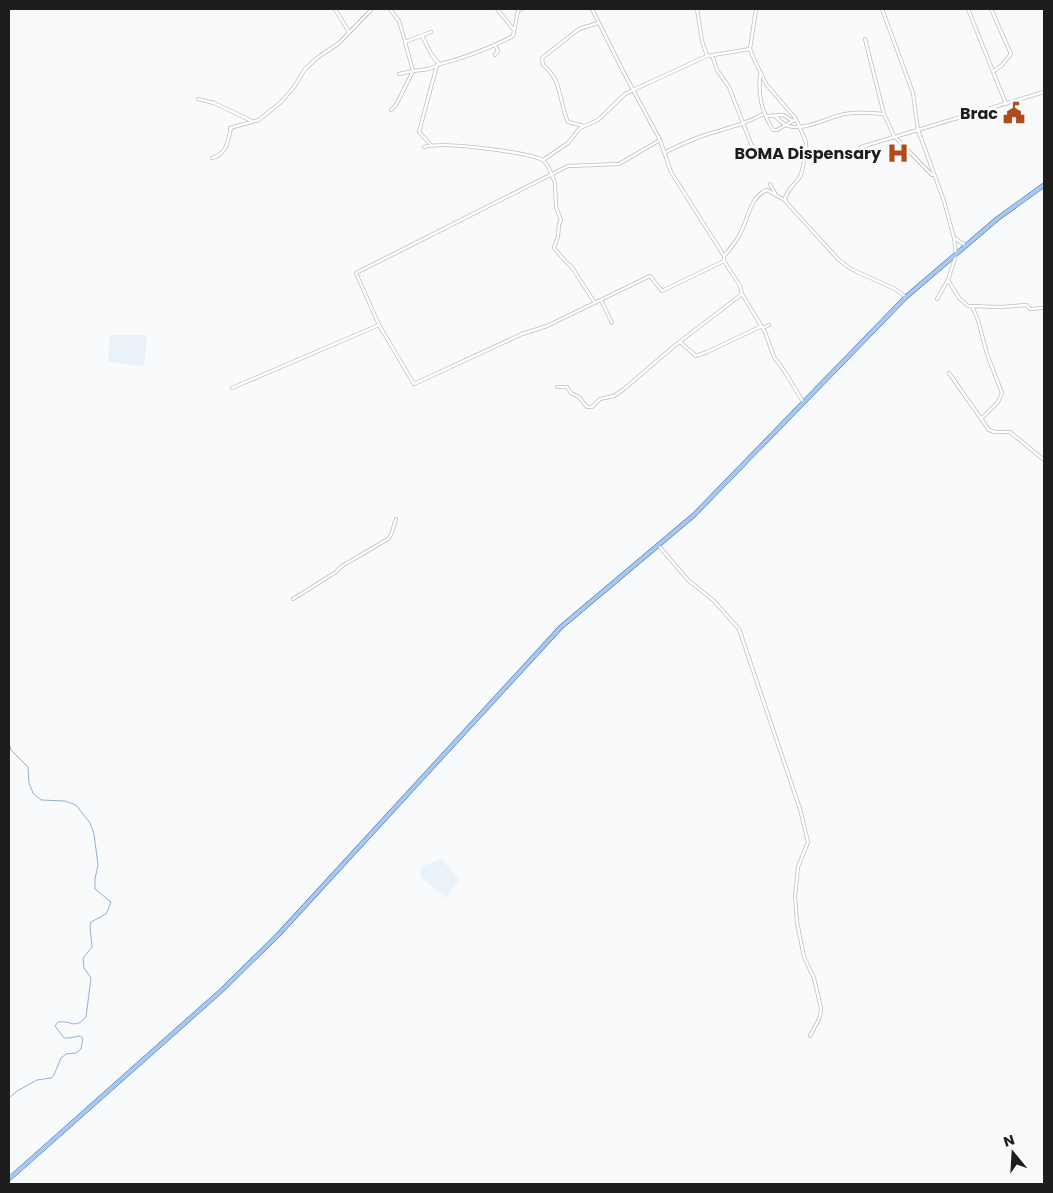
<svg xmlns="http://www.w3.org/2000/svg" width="1053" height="1193" viewBox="0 0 1053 1193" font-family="Poppins,sans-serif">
	<rect width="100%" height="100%" fill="#f8fafc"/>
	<g fill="#e9f1f9">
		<polygon points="110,335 147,335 144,366 108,362"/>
		<polygon points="441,859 459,879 446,898 420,876 421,867"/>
	</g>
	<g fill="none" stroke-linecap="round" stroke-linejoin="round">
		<path stroke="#91b1d8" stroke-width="1" d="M9 742 11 750 28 767 29 783 33 793 41 800 65 801 76 805 90 823 94 834 98 865 95 879V889L111 902 106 914 91 922 90 927 92 947 83 958 84 968 91 978 86 1017C75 1030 71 1020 58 1022L55 1026 64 1038H69L80 1036 83 1038 81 1049 76 1053 66 1054 61 1058 54 1075 51 1078 37 1080 17 1091 9 1098"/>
		<g stroke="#bdbfc2" stroke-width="4">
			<g id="minor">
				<polyline points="335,9 349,32"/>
				<polyline points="390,9 399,21 405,41"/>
				<polyline points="497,9 514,30"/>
				<polyline points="592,9 624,73 660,140 671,172 724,256 724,261 740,286 742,294 765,332 774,357 785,372 803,402"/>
				<polyline points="697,9 702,41 707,56"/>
				<polyline points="756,9 750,49 753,57 766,84 796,119 806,142 806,149 802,171 800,177 789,190 785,198 786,202 838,259 851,269 895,289 906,297"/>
				<polyline points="882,9 913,93 918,130 944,201 954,238 956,255 948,280 959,298 968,306 1001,307 1026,305 1030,309 1044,308"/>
				<polyline points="968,9 1006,104"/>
				<polyline points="991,9 1011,54 1002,65 994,71"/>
				<polyline points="431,32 405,42 413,71 429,69 436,66"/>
				<path d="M422 36C428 46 431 58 440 64"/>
				<polyline points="865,39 884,114"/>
				<polyline points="495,55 498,51 495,45"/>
				<polyline points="712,55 717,70 729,87 755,154"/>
				<path d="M760 75C758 97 762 112 773 130H777L796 119"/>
				<polyline points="198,99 214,103 252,121"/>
				<polyline points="391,110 396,105 413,71 399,74"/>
				<polyline points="766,116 783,115 793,121"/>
				<path d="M775 116C778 119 781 122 784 124 799 133 823 120 837 116 851 111 870 113 884 114L894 136 932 175"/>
				<path d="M584 126 568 122C559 102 562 79 543 65L542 58 579 29 598 23"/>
				<polyline points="230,128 259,120 281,102 294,87 305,69 317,58 339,43 372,9"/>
				<path d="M431 145 419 132 437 65C464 58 489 49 513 36L518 11 522 9"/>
				<path d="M424 147C443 141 525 152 543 160L568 143 580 128 598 120 625 94 633 90 707 56 750 49"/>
				<polyline points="861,147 1044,92"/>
				<path d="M664 153C677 146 691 140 705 135 727 128 744 125 765 113"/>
				<path d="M212 158C227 154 228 141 231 128"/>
				<polyline points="543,160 548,166 555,183 556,207 561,220 559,224 558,236 554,248 566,262 571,266 595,303"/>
				<polyline points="770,184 775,193"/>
				<polyline points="954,238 965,245"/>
				<path d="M724 256C730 249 736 242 740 234 748 220 750 196 767 190L786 201"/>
				<polyline points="937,299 948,280"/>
				<polyline points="601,300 612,323"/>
				<polyline points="972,306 978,320 987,354 1002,393 998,402 981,419"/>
				<polyline points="379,325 414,384 522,334 547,326 650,276 662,291 724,261"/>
				<polyline points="763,328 769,325"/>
				<polyline points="680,342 696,356 707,352 762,326"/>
				<polyline points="949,373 989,430 995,432 1010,432 1044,460"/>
				<polyline points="557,387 567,387 571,393 579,397 587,407 592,407 600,399 614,396 624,389 673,347 742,294"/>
				<polyline points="232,388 379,325 356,273 568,166 619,164 660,140"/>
				<polyline points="658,545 688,580 714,601 739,629 800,809 808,842 798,867 795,897 797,922 804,957 814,978 821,1008 820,1017 810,1036"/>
				<polyline points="293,599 336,572 342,566 388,539 391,535 396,519"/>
			</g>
		</g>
		<g stroke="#4e75a3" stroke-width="5">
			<polyline id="major" points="9,1179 222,990 278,935 561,627 694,515 906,297 997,219 1044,185"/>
		</g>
		<use href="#minor" stroke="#fff" stroke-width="2.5"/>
		<use href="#major" stroke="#a5c9f2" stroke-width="4"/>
	</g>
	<defs>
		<g id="civic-bare" transform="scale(1.725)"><path d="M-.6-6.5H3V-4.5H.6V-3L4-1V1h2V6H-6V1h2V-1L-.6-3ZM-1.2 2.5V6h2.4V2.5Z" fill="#b04b1b" stroke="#f8fafc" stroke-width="2.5" paint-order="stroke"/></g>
		<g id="hospital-bare" transform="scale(1.725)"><path d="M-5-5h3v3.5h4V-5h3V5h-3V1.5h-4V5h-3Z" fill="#b04b1b" stroke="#f8fafc" stroke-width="2.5" paint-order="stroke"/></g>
	</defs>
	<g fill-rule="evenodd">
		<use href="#civic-bare" x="1014" y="113"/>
		<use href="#hospital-bare" x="898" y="153"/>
	</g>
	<g text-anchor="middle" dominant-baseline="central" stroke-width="5" stroke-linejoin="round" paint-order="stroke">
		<g font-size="16" font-weight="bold" fill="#1d1d1e" stroke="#f8fafc" text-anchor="end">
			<text x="998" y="113">Brac</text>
			<text x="881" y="153">BOMA Dispensary</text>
		</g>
	</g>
	<rect width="1053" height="1193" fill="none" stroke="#1d1d1e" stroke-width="20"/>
	<g transform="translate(1013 1153) rotate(342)" stroke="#f8fafc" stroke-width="4" paint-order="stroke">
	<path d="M0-4L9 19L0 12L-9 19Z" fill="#1d1d1e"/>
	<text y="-8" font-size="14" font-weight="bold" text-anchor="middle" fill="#1d1d1e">N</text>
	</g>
</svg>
